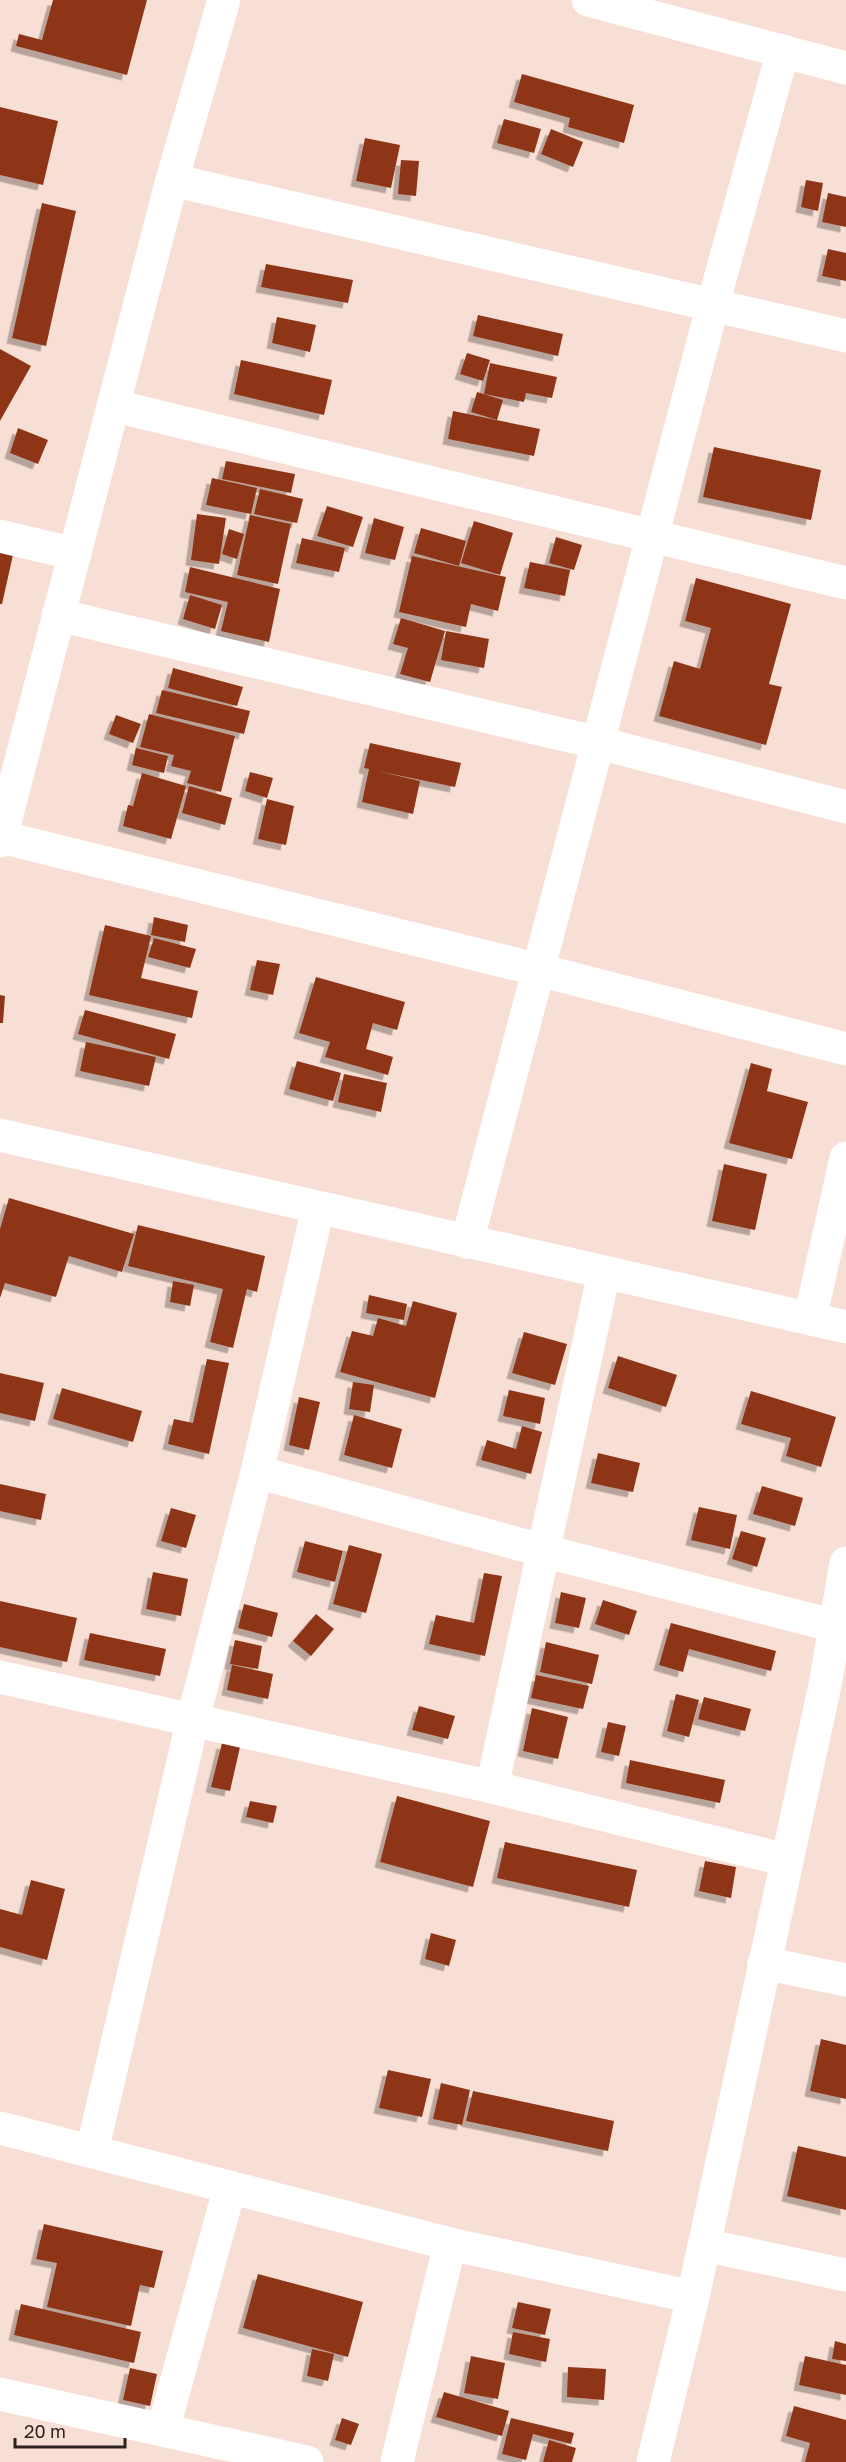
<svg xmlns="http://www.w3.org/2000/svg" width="846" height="2462" viewBox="0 0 846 2462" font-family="'Golos Text',sans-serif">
	<defs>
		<filter id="shadow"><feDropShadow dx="-5.5" dy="5.5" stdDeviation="0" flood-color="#0004"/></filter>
	</defs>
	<rect width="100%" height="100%" fill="#f8dfd5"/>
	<g fill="#8d3617" filter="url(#shadow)">
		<polygon points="53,0 147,0 127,75 16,46 19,34 42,40"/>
		<polygon points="522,74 634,105 624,143 568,127 570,118 514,102"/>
		<polygon points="0,107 58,121 43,185 0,175"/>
		<polygon points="504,119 541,129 534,153 497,143"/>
		<polygon points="551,129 583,142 573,167 541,154"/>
		<polygon points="365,138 400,145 391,188 356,181"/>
		<polygon points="401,160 419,161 416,196 398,194"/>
		<polygon points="806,180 823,183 818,211 801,207"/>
		<polygon points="828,193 846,197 846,227 822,222"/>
		<polygon points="42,203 76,211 46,346 12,338"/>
		<polygon points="828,249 846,253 846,281 822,276"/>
		<polygon points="266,264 353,280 348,303 261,287"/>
		<polygon points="478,315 563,334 558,356 473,336"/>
		<polygon points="277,317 316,325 310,352 272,343"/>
		<polygon points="0,349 31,366 0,421"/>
		<polygon points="467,353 490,360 483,381 460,374"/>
		<polygon points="241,360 332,380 324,415 234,394"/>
		<polygon points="490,363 557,377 552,398 526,393 524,402 484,394"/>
		<polygon points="477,392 503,400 497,420 471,412"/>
		<polygon points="453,411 540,429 534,456 448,439"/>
		<polygon points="18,428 48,440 38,464 10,453"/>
		<polygon points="714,447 821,470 811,520 703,497"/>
		<polygon points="226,461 295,474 291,493 222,479"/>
		<polygon points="212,478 257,488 251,514 206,505"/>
		<polygon points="260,489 303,499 297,523 254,514"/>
		<polygon points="327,506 363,517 353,547 317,536"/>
		<polygon points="197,514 226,518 219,564 191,560"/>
		<polygon points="250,515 291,524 278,584 237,575"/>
		<polygon points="374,518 404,527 395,560 365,553"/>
		<polygon points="474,521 513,533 500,575 461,563"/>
		<polygon points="421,528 466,541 459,566 414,553"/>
		<polygon points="229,529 244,534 237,559 222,554"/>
		<polygon points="556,537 582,545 574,570 549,563"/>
		<polygon points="302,538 345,548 339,572 296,563"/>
		<polygon points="0,542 15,546 2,604 0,604"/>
		<polygon points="412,556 506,577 498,611 471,604 466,627 399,612"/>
		<polygon points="530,562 570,570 565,596 524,588"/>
		<polygon points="190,567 280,589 269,642 221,631 228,602 185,592"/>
		<polygon points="696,578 791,604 769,684 782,687 766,745 659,716 674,661 700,669 711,628 685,621"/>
		<polygon points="190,595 222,605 215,629 183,619"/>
		<polygon points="401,618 445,631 430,682 400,674 408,648 393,644"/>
		<polygon points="446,631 489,639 484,668 441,660"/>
		<polygon points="173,668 243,687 237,706 168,688"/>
		<polygon points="162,690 250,711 244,734 156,713"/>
		<polygon points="149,714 235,736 221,792 187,783 191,771 171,766 174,755 140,747"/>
		<polygon points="116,715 141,724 133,743 109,734"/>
		<polygon points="370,743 461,763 455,787 377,771 420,781 413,814 362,802 369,769 364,768"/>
		<polygon points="136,748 168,756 164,773 132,765"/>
		<polygon points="250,772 273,778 267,798 245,791"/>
		<polygon points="142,773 186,786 171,839 123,826 128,805 133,806"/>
		<polygon points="189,786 232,798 225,825 182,813"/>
		<polygon points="267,799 294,806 286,845 258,839"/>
		<polygon points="154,917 188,925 185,942 151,935"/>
		<polygon points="105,925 151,936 141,978 198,991 192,1018 89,995"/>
		<polygon points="154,938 196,949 190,968 148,957"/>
		<polygon points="257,960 280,964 273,995 250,990"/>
		<polygon points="316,977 405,1002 397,1030 373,1023 366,1049 393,1057 388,1075 325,1057 330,1042 299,1033"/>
		<polygon points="0,995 5,996 3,1023 0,1023"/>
		<polygon points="85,1010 176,1034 169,1059 78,1034"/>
		<polygon points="86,1042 156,1057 149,1086 80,1071"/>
		<polygon points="297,1061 341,1073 333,1101 289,1089"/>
		<polygon points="751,1063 772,1069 767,1091 808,1102 792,1159 729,1143"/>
		<polygon points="344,1074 387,1083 381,1112 338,1102"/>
		<polygon points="724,1164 767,1174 755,1230 712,1221"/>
		<polygon points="9,1198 134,1234 122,1272 69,1256 56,1297 5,1283 0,1298 0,1229"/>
		<polygon points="138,1225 265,1256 257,1292 247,1289 233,1348 210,1342 223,1289 128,1266"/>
		<polygon points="173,1281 194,1285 190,1306 170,1302"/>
		<polygon points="369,1295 407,1304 404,1320 366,1313"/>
		<polygon points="413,1301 457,1313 435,1398 340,1372 352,1331 373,1336 378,1318 406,1326"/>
		<polygon points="524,1332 567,1344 555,1385 512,1373"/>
		<polygon points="618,1356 677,1375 666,1407 608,1388"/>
		<polygon points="207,1359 229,1363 209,1454 168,1444 174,1419 193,1423"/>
		<polygon points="0,1373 44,1383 35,1421 0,1413"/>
		<polygon points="353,1382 374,1385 370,1412 349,1409"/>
		<polygon points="62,1388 142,1411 133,1442 53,1419"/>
		<polygon points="509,1390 545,1398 540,1424 503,1416"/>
		<polygon points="751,1391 836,1417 821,1467 786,1456 791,1438 741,1424"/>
		<polygon points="299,1397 320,1402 309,1450 289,1445"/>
		<polygon points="354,1415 402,1429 392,1468 344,1455"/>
		<polygon points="522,1426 542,1432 531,1474 481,1460 487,1440 516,1449"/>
		<polygon points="598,1453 640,1463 633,1492 591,1483"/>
		<polygon points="0,1484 46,1494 41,1520 0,1511"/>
		<polygon points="762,1486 803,1498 795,1526 753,1514"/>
		<polygon points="699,1507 737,1515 730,1549 691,1540"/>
		<polygon points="171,1508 196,1515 186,1548 161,1541"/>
		<polygon points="741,1531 766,1538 757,1567 732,1559"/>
		<polygon points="305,1541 343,1551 335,1582 297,1572"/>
		<polygon points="349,1545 382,1554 366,1613 333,1604"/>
		<polygon points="153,1572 188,1579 181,1616 146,1609"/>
		<polygon points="484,1573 502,1576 485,1656 429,1644 436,1615 474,1623"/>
		<polygon points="561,1592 586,1598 579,1628 555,1623"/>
		<polygon points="603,1600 637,1611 629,1635 595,1624"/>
		<polygon points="0,1601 77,1618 67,1662 0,1647"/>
		<polygon points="244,1604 278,1613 272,1637 238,1628"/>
		<polygon points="316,1614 334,1629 311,1656 293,1641"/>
		<polygon points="671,1623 776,1651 771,1671 689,1649 683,1672 659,1665"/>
		<polygon points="90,1633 166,1649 160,1676 84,1660"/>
		<polygon points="235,1640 262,1646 258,1669 230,1664"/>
		<polygon points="546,1642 599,1655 592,1684 540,1672"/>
		<polygon points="232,1665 273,1674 268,1699 227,1690"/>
		<polygon points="536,1675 589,1686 583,1709 531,1698"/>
		<polygon points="676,1694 699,1700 689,1737 667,1731"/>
		<polygon points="704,1697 751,1709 745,1731 698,1719"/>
		<polygon points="419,1706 455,1716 448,1739 412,1730"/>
		<polygon points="532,1708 568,1717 558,1759 523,1751"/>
		<polygon points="608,1722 626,1726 619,1756 601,1752"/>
		<polygon points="222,1743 240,1747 230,1791 211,1787"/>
		<polygon points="630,1760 725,1780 720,1803 626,1783"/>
		<polygon points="397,1796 490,1821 473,1887 380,1862"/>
		<polygon points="250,1801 277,1806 273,1823 246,1817"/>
		<polygon points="505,1842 637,1870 629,1907 497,1878"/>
		<polygon points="705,1861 736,1867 731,1898 699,1891"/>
		<polygon points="31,1880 65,1889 47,1960 0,1947 0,1909 22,1915"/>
		<polygon points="431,1933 456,1940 449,1966 425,1959"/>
		<polygon points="821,2039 846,2045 846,2099 810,2091"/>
		<polygon points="388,2070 431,2079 422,2117 379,2108"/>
		<polygon points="441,2083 470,2090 462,2125 433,2119"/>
		<polygon points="473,2091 614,2121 608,2151 466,2121"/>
		<polygon points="798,2146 846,2157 846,2210 787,2196"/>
		<polygon points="44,2224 163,2251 154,2288 140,2285 131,2326 47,2307 57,2263 36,2259"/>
		<polygon points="258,2274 363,2302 348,2357 243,2328"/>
		<polygon points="518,2302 551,2309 545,2335 512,2328"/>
		<polygon points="21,2304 141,2332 134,2363 14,2335"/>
		<polygon points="513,2332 550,2339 546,2362 509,2354"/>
		<polygon points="835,2341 846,2344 846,2361 832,2359"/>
		<polygon points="312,2349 334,2354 328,2381 307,2376"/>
		<polygon points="471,2356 505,2363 498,2399 464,2393"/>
		<polygon points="805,2356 846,2365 846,2395 799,2385"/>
		<polygon points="568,2367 606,2369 604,2400 567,2397"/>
		<polygon points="130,2368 157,2374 150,2406 123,2400"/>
		<polygon points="444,2392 509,2411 502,2436 436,2417"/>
		<polygon points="794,2406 846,2420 846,2462 805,2462 810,2443 786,2436"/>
		<polygon points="342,2418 359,2424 351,2445 335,2440"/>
		<polygon points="511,2418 574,2433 571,2444 533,2434 526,2460 502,2454"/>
		<polygon points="549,2440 576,2448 572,2462 543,2462"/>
	</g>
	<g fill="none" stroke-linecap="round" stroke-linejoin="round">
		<g stroke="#fff" stroke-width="33">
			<polyline points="588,0 846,68"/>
			<polyline points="172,180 846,336"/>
			<polyline points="115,406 846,583"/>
			<polyline points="0,536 75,554"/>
			<polyline points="58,615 599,743 846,807"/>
			<polyline points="1,837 539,970 846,1049"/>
			<polyline points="0,841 172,180 224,0"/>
			<polyline points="0,1135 846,1327"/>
			<polyline points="467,1242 713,304 783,51"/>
			<polyline points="810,1319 846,1158"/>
			<polyline points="257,1472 544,1551 835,1626"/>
			<polyline points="0,1677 492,1787 786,1860"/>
			<polyline points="492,1787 604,1273"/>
			<polyline points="764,1963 846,1980"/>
			<polyline points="0,2128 450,2244 693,2297"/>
			<polyline points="92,2151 193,1719 257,1472 318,1208"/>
			<polyline points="704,2245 846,2275"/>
			<polyline points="0,2394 307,2462"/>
			<polyline points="163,2430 230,2187"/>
			<polyline points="397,2462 450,2244"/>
			<polyline points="653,2462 693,2297 825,1685 846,1563"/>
		</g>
	</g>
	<path d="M15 2438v9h110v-9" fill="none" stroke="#2c231f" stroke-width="3"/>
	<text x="24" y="2438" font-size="18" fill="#2c231f" stroke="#f8dfd5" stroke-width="4.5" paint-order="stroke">20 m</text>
</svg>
